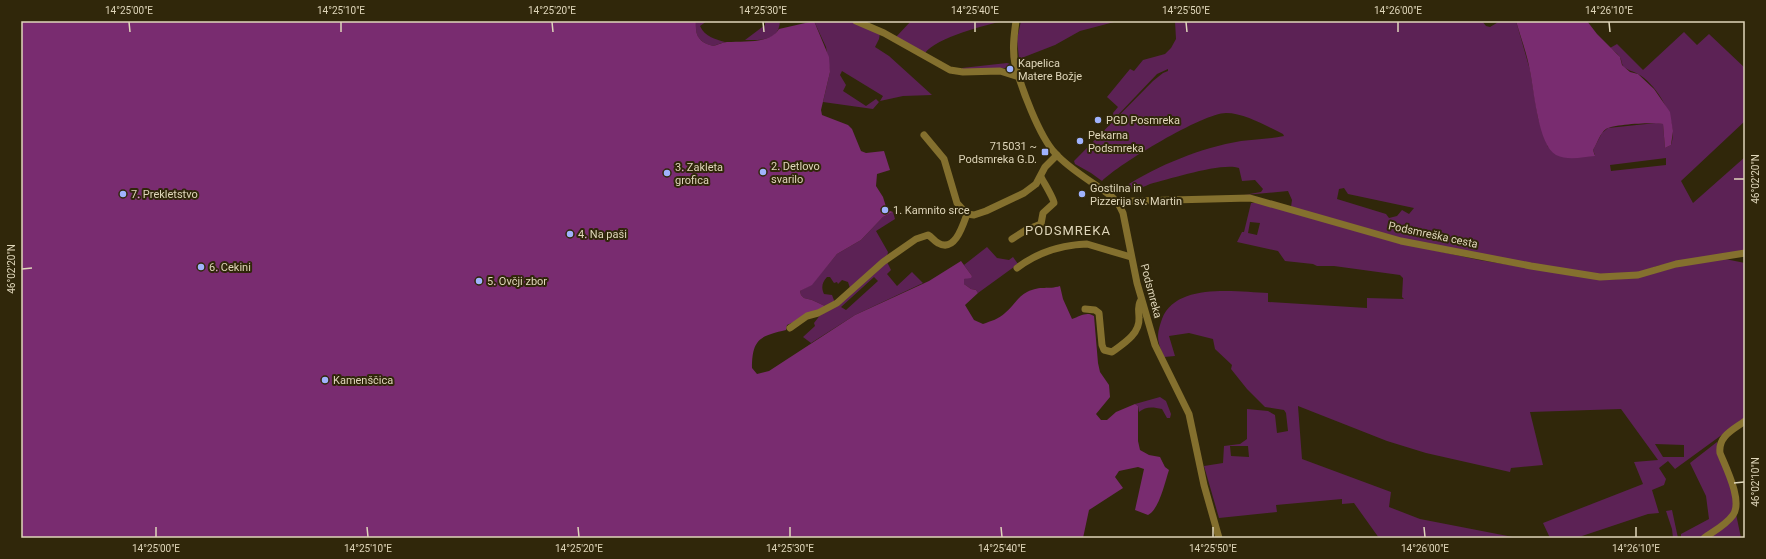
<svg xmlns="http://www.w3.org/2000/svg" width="1766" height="559" viewBox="0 0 1766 559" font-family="Roboto,sans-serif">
	<rect width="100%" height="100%" fill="#30270a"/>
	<g fill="#5c2255" fill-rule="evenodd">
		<path d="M696 21H707L700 26C705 37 715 39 725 42L713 46C698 42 695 35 696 21Z"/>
		<path d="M765 21H780C779 41 762 40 745 40L765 25Z"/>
		<polygon points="814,21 853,21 880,33 879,39 875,47 889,56 932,95 903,96 880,101 883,96 842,71 840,75 846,85 843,91 866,106 876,99 879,102 873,109 823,102 830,72 826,47"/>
		<path d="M911 21H1005C987 24 936 38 925 53L896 37Z"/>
		<polygon points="1021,21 1118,21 1080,31 1055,45 1019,59 1017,39"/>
		<path d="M1175 21H1482L1486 26 1490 27 1500 21H1516L1530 70 1538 118 1548 147 1595 155 1593 150 1602 133 1608 128 1656 123 1663 124 1665 148 1671 145C1679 122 1658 85 1638 74 1633 71 1629 71 1624 67 1621 64 1622 59 1619 56 1617 53 1613 50 1610 48L1617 44 1643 70 1684 32 1697 45 1709 34 1745 68V121L1681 181 1693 203 1745 157V250L1657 266 1637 274 1604 275 1567 270 1401 239 1291 207 1292 200 1288 191 1244 195 1261 192 1263 189 1255 180 1242 181 1239 168C1222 162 1170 179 1150 184 1141 188 1133 191 1124 187 1159 165 1200 148 1241 141 1255 139 1270 139 1284 136L1283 134C1266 126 1245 113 1226 113 1203 113 1119 164 1102 181L1091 173 1075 164 1074 161 1153 81 1163 73 1168 71V69L1157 74 1116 117H1114L1113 113 1118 107 1107 97 1130 69 1134 71 1143 60 1165 54 1171 48 1176 39ZM1666 158V165L1611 171 1610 165ZM1344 188 1348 194 1414 208 1409 214 1402 210 1397 216 1389 218 1386 214 1337 199 1339 189Z"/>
		<polygon points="1007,63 1010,64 1007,68 962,70 962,68"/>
		<path d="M1251 203H1261L1400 243 1479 260 1603 280 1636 278 1679 266 1725 259 1745 263V418L1675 469 1668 461 1659 468 1666 479 1664 485 1652 490 1659 513 1648 514 1576 538H1550L1543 523 1643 484 1634 462 1658 460 1621 409 1530 412 1543 465 1511 468 1510 472 1426 453 1387 441 1298 406 1302 459 1391 492 1389 507 1420 519 1518 538H1379L1354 503 1342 504V499L1276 505 1277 512 1219 518 1204 466 1223 463 1224 446 1240 444 1247 439V409L1268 411 1275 415 1277 433 1288 431 1286 413 1284 410 1265 407 1247 389 1231 369 1232 365 1215 349 1213 339 1189 333 1169 336 1175 356 1164 357C1157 341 1156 336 1162 319 1176 282 1237 292 1268 293V302L1367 308V298L1404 299 1402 297 1403 278 1400 275 1334 266H1317L1313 264 1285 261 1278 251 1237 242 1242 232H1244ZM1250 222 1260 223 1257 235 1248 233ZM1655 444 1684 445V457H1663ZM1230 446H1248L1249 457 1231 456Z"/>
		<path d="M893 212 895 219 876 231 888 252 887 256 850 288 848 282 842 280 838 284 837 282 834 283 830 277H827C822 282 821 288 824 294L832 295 835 303 827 307 812 300 804 298 801 295 800 291 812 284 837 254 861 240 883 217Z"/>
		<polygon points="987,247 997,258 1009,260 1013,257 1018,264 978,293 976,290 971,289 964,284 964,279 972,276 964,265"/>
		<path d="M887 262 891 270 887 274 897 286 912 272 923 283 855 315 811 343 803 337 815 326 814 323 821 314ZM874 277 878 281 846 310 841 307Z"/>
		<path d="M1160 397 1166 401 1171 414 1170 418H1167L1162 409C1153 407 1146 406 1139 412L1138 406 1135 404Z"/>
		<polygon points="1717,442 1733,494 1735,503 1732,514 1701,538 1681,538 1681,534 1709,519 1706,496 1690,463"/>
		<polygon points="1672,510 1678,538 1673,538 1672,529 1666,511"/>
		<polygon points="1736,514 1741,538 1708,538"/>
	</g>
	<g fill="#792c70">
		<path d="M21 21H696C695 35 698 42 713 46 718 45 723 42 727 42 744 41 770 44 779 29L814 21 829 57 830 72 821 110 822 115 848 125 852 129 861 151 866 153 884 151 890 170 877 174 876 186 883 197 887 210 893 212 883 217 861 240 837 254 812 285 800 291 801 295 804 298 812 300 827 307 787 325 786 330C760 336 752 339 752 368L757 374 769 371 855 315 929 281 961 261 972 276 971 278 964 279V284L971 289 976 290 978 293 965 305 974 320 983 324C991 321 999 319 1005 313 1014 306 1017 297 1027 292 1041 285 1048 290 1060 286L1063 299 1072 319C1080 316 1087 311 1094 316L1098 363 1100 372 1109 385 1110 397 1096 414 1101 420H1107L1116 412 1135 404 1138 406V441L1140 450 1149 455 1160 457 1165 467 1169 470C1165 482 1159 510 1148 515L1135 510 1144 469 1138 467 1119 471 1115 477 1123 488 1089 510 1083 538H21Z"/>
		<path d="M1516 21H1587L1597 34 1620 57 1622 65 1630 72 1638 74 1654 89 1670 112 1673 131 1671 145 1665 148 1663 124C1654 122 1614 124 1606 129 1600 133 1597 144 1593 150L1595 156C1583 157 1568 161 1556 155 1538 145 1534 90 1530 71 1527 54 1521 38 1516 21Z"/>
	</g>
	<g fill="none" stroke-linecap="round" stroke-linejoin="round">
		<g stroke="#84702e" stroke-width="7">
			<polyline points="856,21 884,33 950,70 963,72 1000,71 1019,77"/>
			<path d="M1016 21C1014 35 1012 50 1015 64 1021 87 1039 136 1055 153 1070 170 1093 182 1111 196L1118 203 1123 213 1137 283 1155 345 1189 414 1204 485 1219 538"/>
			<polyline points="924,135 944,159 957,203 967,214 974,215 986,211 1024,193 1036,184 1045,167 1057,155"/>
			<polyline points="1118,203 1133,201 1250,198 1401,241 1531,266 1600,277 1638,275 1676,264 1745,253"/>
			<path d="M1012 239 1026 230 1041 224 1043 213 1054 203C1054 199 1044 183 1041 177"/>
			<path d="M1017 268C1038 252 1060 245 1087 244L1131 257"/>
			<path d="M1085 309 1095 310 1099 313 1102 345 1104 350 1112 352C1123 344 1140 334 1139 318 1139 311 1137 306 1141 300"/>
			<path d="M790 328 807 316 818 313 837 303 883 262 916 239 928 235C932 237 934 241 938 243 955 253 963 225 967 214"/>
			<path d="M1704 538C1714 531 1726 525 1733 515 1743 501 1726 468 1720 453 1718 436 1733 430 1745 421"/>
		</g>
	</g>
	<path fill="none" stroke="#dfd6ba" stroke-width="1.5" d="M129 22 130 32M341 22V32M552 22 553 32M763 22 764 32M975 22V32M1186 22 1187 32M1398 22V32M1609 22 1610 32M1734 179H1744M22 269 32 268M1734 483 1744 482M156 527V537M367 527 368 537M578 527 579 537M790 527V537M1001 527 1002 537M1213 527V537M1424 527 1425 537M1636 527V537"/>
	<g fill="#a0b3fd" stroke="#30270a" stroke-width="1.5">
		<circle cx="1010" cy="69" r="4"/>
		<circle cx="1098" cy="120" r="4"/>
		<circle cx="1080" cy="141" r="4"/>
		<rect x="1041" y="148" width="8" height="8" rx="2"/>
		<circle cx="763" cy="172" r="4"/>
		<circle cx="667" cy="173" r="4"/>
		<circle cx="123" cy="194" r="4"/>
		<circle cx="1082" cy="194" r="4"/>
		<circle cx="885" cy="210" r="4"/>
		<circle cx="570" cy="234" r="4"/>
		<circle cx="201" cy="267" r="4"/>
		<circle cx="479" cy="281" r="4"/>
		<circle cx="325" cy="380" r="4"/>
	</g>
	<g text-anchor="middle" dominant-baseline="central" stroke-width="4" stroke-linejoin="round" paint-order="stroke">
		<g font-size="11" fill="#dfd6ba" stroke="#30270a" text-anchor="start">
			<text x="1018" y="63">Kapelica<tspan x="1018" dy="13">Matere Božje</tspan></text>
			<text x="1106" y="120">PGD Posmreka</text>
			<text x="1088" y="135">Pekarna<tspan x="1088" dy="13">Podsmreka</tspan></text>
			<text x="1037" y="146" text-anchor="end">715031 ~<tspan x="1037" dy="13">Podsmreka G.D.</tspan></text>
			<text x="771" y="166">2. Detlovo<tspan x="771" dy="13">svarilo</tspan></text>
			<text x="675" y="167">3. Zakleta<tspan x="675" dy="13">grofica</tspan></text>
			<text x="1090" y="188">Gostilna in<tspan x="1090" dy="13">Pizzerija sv. Martin</tspan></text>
			<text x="131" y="194">7. Prekletstvo</text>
			<text x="893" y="210">1. Kamnito srce</text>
			<text x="578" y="234">4. Na paši</text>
			<text x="209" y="267">6. Cekini</text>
			<text x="487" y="281">5. Ovčji zbor</text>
			<text x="333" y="380">Kamenščica</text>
		</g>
		<g font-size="11" fill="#dfd6ba" stroke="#30270a">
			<text transform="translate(1433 235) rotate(12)">Podsmreška cesta</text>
			<text transform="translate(1151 291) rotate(75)">Podsmreka</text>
		</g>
		<g font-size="13" letter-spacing="1" fill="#dfd6ba" stroke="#30270a">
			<text x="1068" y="230">PODSMREKA</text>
		</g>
	</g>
	<rect width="1766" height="559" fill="none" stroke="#30270a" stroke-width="44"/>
	<rect x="22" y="22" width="1722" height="515" fill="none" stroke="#dfd6ba" stroke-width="1.5"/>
	<g font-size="10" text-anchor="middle" fill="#dfd6ba">
		<text x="129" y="14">14°25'00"E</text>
		<text x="341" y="14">14°25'10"E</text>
		<text x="552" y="14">14°25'20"E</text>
		<text x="763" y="14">14°25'30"E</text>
		<text x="975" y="14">14°25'40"E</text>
		<text x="1186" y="14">14°25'50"E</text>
		<text x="1398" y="14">14°26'00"E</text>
		<text x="1609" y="14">14°26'10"E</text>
		<text transform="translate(1755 179) rotate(-90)" y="4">46°02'20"N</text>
		<text transform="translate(11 269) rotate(-90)" y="4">46°02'20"N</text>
		<text transform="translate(1755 482) rotate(-90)" y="4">46°02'10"N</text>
		<text x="156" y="552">14°25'00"E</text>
		<text x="368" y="552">14°25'10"E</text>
		<text x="579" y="552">14°25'20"E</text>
		<text x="790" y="552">14°25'30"E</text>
		<text x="1002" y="552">14°25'40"E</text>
		<text x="1213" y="552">14°25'50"E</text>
		<text x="1425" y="552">14°26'00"E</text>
		<text x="1636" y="552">14°26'10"E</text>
	</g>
</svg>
